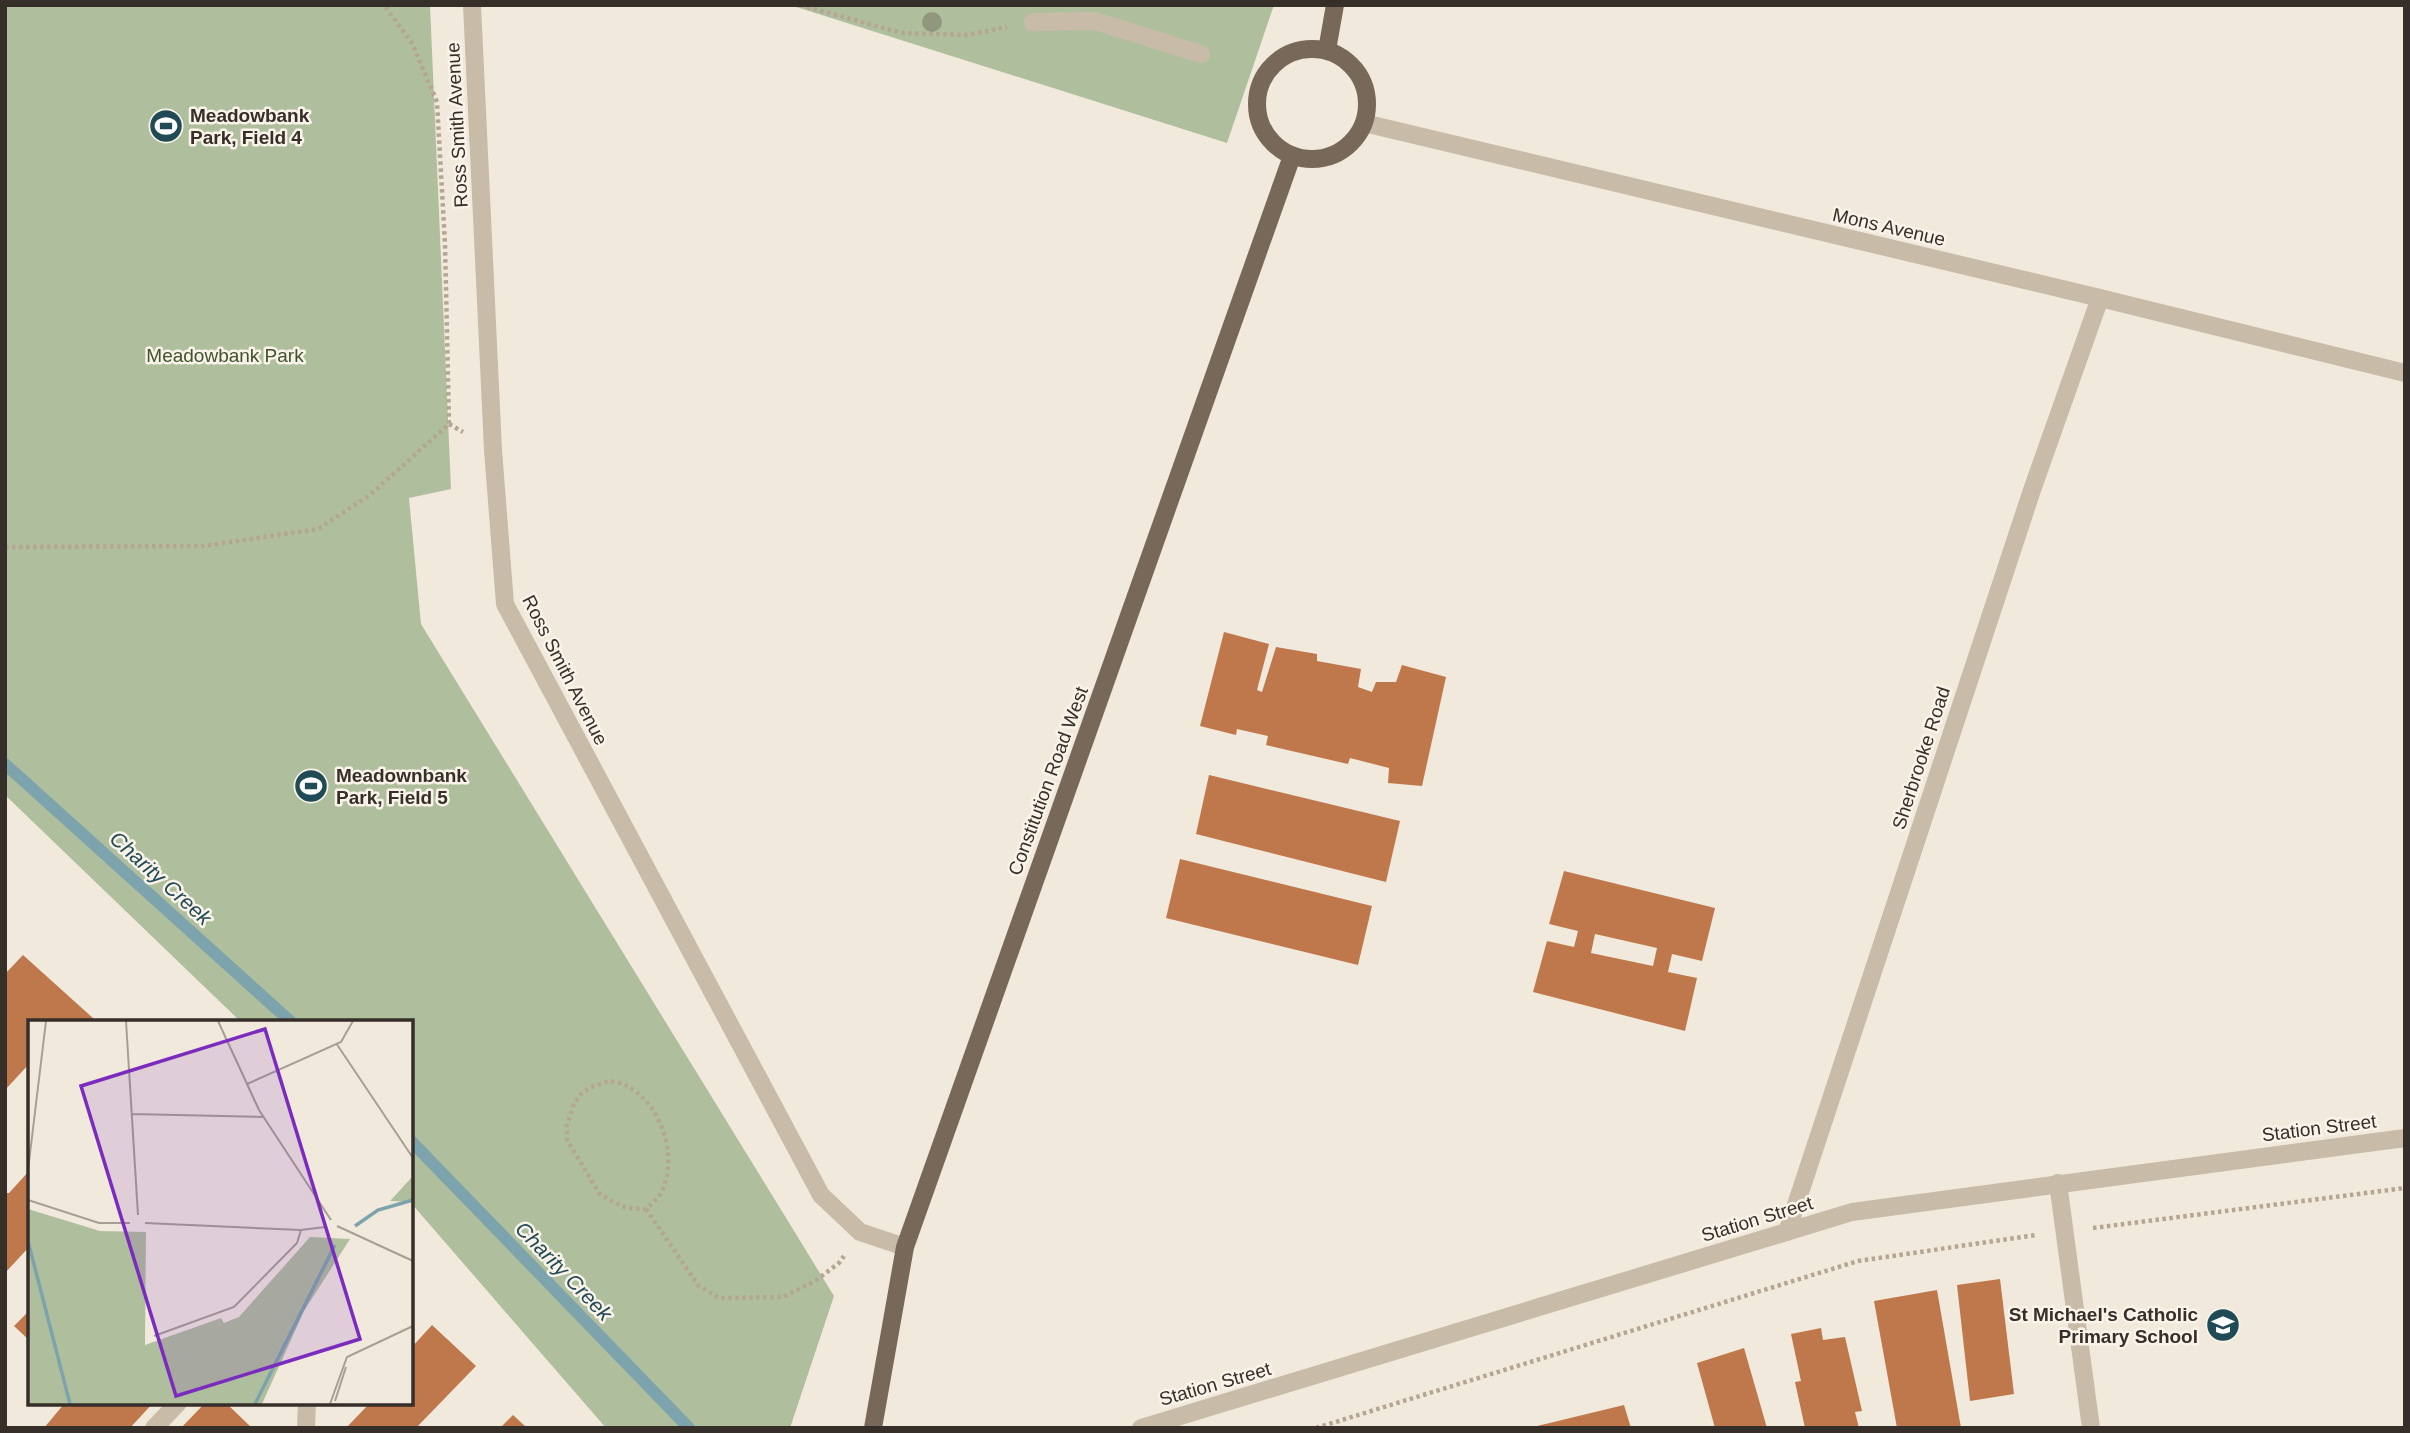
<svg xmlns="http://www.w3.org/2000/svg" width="2410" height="1433" viewBox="0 0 2410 1433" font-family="Arial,sans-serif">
	<rect width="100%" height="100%" fill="#f1eadc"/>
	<g fill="#afbf9d">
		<polygon points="5,5 430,5 451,489 409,498 421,624 834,1296 790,1428 606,1428 411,1203 411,1022 241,1022 5,795"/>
		<polygon points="790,5 1274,5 1227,143"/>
	</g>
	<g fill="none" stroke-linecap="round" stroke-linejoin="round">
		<g stroke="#7da4ac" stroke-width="12">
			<polyline points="5,764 291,1022"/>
			<polyline points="411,1141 689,1428"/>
		</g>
	</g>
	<g fill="#bf784c" fill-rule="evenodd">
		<polygon points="1224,632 1269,644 1257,690 1262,692 1276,647 1317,654 1317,661 1361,669 1358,687 1372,692 1376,682 1396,682 1402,665 1446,677 1422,786 1388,783 1389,768 1350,758 1348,764 1266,745 1268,736 1237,729 1236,735 1200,726"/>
		<polygon points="1209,775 1400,821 1386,882 1196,834"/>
		<polygon points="1180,859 1372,906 1358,965 1166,918"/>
		<path d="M1564 871 1715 908 1702 961 1672 954 1668 972 1697 978 1685 1031 1533 992 1547 941 1574 947 1578 931 1549 924ZM1595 934 1657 948 1653 966 1591 953Z"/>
		<polygon points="23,955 94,1019 92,1022 30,1022 30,1063 5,1090 5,974"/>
		<polygon points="30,1170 30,1246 5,1273 5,1193 9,1193"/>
		<polygon points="2000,1279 2014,1394 1970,1401 1957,1285"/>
		<polygon points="1937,1290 1961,1428 1897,1428 1874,1301"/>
		<polygon points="30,1310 30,1341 14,1326"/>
		<polygon points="432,1325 476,1366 416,1428 346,1428 370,1403 411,1403 411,1348"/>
		<polygon points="1821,1328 1823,1340 1845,1337 1862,1411 1855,1412 1859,1428 1805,1428 1795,1382 1801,1381 1791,1334"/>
		<polygon points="1744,1348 1767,1428 1715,1428 1697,1363"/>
		<polygon points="73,1403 153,1403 130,1428 44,1428 64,1404 69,1407"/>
		<polygon points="205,1403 226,1403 252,1428 181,1428"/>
		<polygon points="1624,1405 1631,1428 1533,1428 1533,1427"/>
		<polygon points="513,1415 527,1428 500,1428"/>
	</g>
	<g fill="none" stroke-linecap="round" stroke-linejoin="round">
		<g stroke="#b4a693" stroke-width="4.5" stroke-dasharray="3.5 3.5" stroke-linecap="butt">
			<polyline points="800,5 902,33 967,35 1007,27"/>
			<polyline points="449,424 463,432"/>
			<polyline points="5,547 204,546 318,529 370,495 449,424 445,244 437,102 412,43 384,5"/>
			<path d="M611 1081C616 1083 623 1083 627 1086 662 1104 679 1158 661 1193 658 1199 651 1204 646 1209L627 1208 613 1202 599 1193 567 1140V1125L574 1104 581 1094 591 1087Z"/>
			<polyline points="646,1209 698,1285 719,1298 783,1297 815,1281 839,1263 844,1256"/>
			<polyline points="2093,1228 2405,1188"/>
			<polyline points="1316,1428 1858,1261 2036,1235"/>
		</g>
		<g stroke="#c8bca9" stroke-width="18">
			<polyline points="472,5 493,450 505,604 821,1195 860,1232 905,1247"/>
			<polyline points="1033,22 1095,21 1201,54"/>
			<polyline points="1364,123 2100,298 2405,373"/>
			<polyline points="2058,1183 2091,1428"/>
			<polyline points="1787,1232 2032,490 2100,298"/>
			<polyline points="154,1428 178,1403"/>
			<polyline points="306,1428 307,1403"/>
			<polyline points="1141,1428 1852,1212 2405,1138"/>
		</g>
		<g stroke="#77685a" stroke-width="18">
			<circle cx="1312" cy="104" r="55"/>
			<polyline points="1327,50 1335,5"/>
			<polyline points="873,1428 905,1247 1292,156"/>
		</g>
	</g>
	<circle fill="#90977c" cx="932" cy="22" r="10"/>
	<defs>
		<g id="stadium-disc" transform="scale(1.75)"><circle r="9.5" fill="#204a55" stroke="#f9f3e9"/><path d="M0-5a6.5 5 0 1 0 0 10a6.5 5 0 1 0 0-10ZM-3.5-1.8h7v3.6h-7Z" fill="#fff"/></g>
		<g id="school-disc" transform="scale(1.75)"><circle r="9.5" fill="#204a55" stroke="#f9f3e9"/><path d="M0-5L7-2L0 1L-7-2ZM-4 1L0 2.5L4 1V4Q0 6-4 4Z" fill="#fff"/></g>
	</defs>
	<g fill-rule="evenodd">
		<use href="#stadium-disc" x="166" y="126"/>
		<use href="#stadium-disc" x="311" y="786"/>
		<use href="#school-disc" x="2223" y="1325"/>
	</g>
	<g text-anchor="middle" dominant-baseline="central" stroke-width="5" stroke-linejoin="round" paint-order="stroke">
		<g font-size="19" font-weight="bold" fill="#362e28" stroke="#f9f3e9" text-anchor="start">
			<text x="190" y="115">Meadowbank<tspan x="190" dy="22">Park, Field 4</tspan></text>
			<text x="336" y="775">Meadownbank<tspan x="336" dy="22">Park, Field 5</tspan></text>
			<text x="2198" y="1314" text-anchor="end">St Michael's Catholic<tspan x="2198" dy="22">Primary School</tspan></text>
		</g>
		<g font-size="19" fill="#362e28" stroke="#f9f3e9">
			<text transform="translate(457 125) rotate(-93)">Ross Smith Avenue</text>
			<text transform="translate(1889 227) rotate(13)">Mons Avenue</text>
			<text transform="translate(565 670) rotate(63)">Ross Smith Avenue</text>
			<text transform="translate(1921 758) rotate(-72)">Sherbrooke Road</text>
			<text transform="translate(1048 781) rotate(-70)">Constitution Road West</text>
			<text transform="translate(2319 1128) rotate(-7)">Station Street</text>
			<text transform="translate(1757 1219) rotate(-17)">Station Street</text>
			<text transform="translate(1215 1384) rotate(-16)">Station Street</text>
		</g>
		<g font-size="19" fill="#40532e" stroke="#f9f3e9">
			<text x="225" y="355">Meadowbank Park</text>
		</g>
		<g font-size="21" font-style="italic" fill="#204a55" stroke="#f9f3e9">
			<text transform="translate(161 878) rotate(42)">Charity Creek</text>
			<text transform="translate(564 1271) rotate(46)">Charity Creek</text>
		</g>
	</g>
	<g transform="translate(28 1020)">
		<rect width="385" height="385" fill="#f1eadc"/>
		<path d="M385 156V182L362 181ZM0 189 72 211 118 212 117 325 193 298 196 303 211 297 282 217 322 219 276 291 234 384H0Z" fill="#afbf9d"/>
		<path fill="none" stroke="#7da4ac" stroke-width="3.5" d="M327 206 350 190 385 180M0 221 42 384M227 384 307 225"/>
		<path fill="none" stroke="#a69f94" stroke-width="2" d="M98 1 110 195M190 1 231 90 303 200M308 23 385 138M219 64 313 22 325 1M103 94 236 97M0 150 18 1M0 180 71 203H102M117 203 273 210 297 207M309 206 385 241M126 316 206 287 269 223 273 210M307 381 318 347M302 384 319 337 385 306"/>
		<path fill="#7b2cbf" fill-opacity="0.15" stroke="#7b2cbf" stroke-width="3.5" d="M237 9 332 319 148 376 53 66Z"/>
		<rect width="385" height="385" fill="none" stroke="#362e28" stroke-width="3.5"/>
	</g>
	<rect width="2410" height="1433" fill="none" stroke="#362e28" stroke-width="14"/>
</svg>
